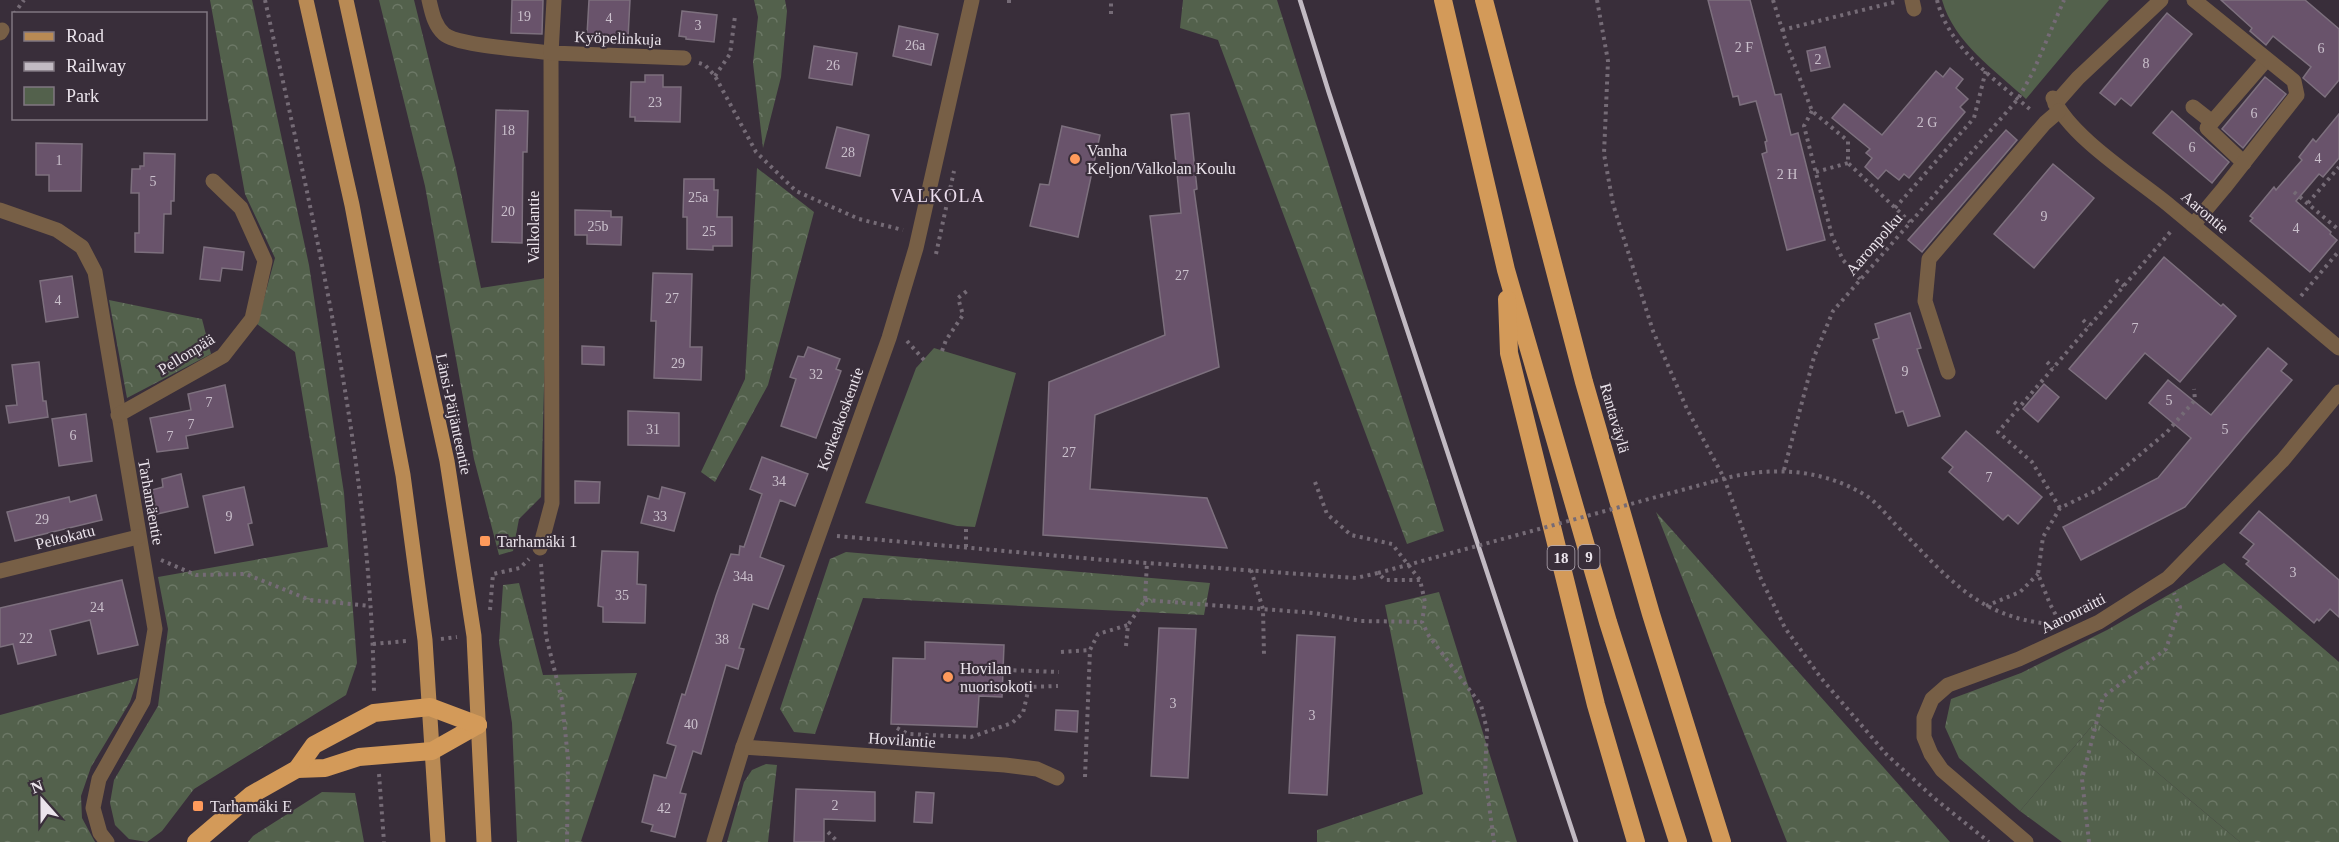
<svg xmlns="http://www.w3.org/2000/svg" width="2339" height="842" viewBox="0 0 2339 842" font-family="'Times New Roman',serif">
	<defs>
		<pattern id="grass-tufts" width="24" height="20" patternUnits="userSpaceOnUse" patternTransform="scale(1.5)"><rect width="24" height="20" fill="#53614c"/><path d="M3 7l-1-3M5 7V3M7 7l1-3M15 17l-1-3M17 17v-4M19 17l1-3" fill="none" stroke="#6c7866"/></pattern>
		<pattern id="forest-crowns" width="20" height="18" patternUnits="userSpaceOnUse" patternTransform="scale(1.5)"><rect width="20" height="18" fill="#53614c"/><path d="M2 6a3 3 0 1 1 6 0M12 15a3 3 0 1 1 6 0" fill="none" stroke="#6c7866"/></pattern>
	</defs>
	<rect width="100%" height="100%" fill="#392e3a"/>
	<polygon fill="url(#grass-tufts)" points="2096,721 2240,842 2062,842 2020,811"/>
	<g fill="url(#forest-crowns)">
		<polygon points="210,0 252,0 309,265 344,493 357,663 346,695 194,789 162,831 147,842 129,839 115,825 110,803 114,780 158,706 168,629 158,577 328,547 295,352 257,324 275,258 245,194"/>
		<polygon points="379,0 414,0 456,169 481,288 547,278 541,497 519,519 513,551 499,555 474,459 425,186"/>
		<polygon points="754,0 785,0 787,11 781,77 763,148 753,63 758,17"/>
		<polygon points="1183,0 1277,0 1444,531 1407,544 1218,40 1180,28"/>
		<polygon points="757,168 814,212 768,385 715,482 701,472 745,379"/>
		<polygon points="109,300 202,319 211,354 127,398"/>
		<polygon points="1656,512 1950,842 1787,842"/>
		<polygon points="846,552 1210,583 1204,615 863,598 815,734 794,732 780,709 830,559"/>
		<polygon points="2224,563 2339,662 2339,842 2240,842 2096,721 2020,811 1959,758 1945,727 1951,699 2021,673 2107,630"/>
		<polygon points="519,583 543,675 637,673 581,841 583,842 517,842 512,723 499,643 503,585"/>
		<polygon points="1439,592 1517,842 1317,842 1317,830 1423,794 1385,605"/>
		<polygon points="138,678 130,702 91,767 81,796 82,818 95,842 0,842 0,715"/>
		<polygon points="766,764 777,765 768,842 727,842 744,782 752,770"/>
		<polygon points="322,792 355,793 364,842 248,842 253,836"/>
	</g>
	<g fill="#53614c">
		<path d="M1942 0H2109L2026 99C1995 70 1954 43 1942 0Z"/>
		<polygon points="934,348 1016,373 975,527 957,526 865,503 916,368"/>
	</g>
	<g fill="#69536b" stroke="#7d707e" stroke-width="1.5">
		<polygon points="512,0 543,0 542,34 511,33"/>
		<polygon points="589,0 630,0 628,38 587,35"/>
		<polygon points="1708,0 1750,0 1775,95 1781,94 1791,135 1798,133 1825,240 1787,250 1762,154 1767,152 1765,142 1767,141 1756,101 1740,105 1738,96 1733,97"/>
		<polygon points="2221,0 2305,0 2339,29 2339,80 2325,97 2303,78 2311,67 2273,36 2266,45 2250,31 2252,28"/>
		<polygon points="682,11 717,15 714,42 686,39 686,37 679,36"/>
		<polygon points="2167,13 2192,34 2131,106 2121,98 2115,105 2100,93"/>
		<polygon points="899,26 938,34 931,65 893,56"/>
		<polygon points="814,46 857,53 852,85 809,78"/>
		<polygon points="1825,47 1830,67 1811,71 1807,51"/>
		<polygon points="1950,68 1963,79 1956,88 1968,99 1960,107 1965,112 1909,178 1904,174 1899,180 1886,170 1878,179 1865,167 1872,158 1866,153 1870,149 1832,118 1844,104 1882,135 1936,71 1943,77"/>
		<polygon points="645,75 663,75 663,87 681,87 680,122 635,121 635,117 630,117 631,82 645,82"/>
		<polygon points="2265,77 2286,94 2243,148 2222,129"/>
		<polygon points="496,110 528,111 527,152 523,152 522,243 492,242"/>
		<polygon points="2172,111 2229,162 2212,183 2153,133"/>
		<polygon points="1189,113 1197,189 1194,190 1219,367 1095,415 1090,489 1207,498 1227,548 1043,535 1049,382 1165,335 1150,216 1181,213 1171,115"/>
		<polygon points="2339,114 2339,158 2323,177 2319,174 2296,201 2331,232 2330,234 2337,240 2310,272 2250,221 2253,218 2250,216 2274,187 2276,190 2302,160 2299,157 2313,139 2316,142"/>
		<polygon points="1062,126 1100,135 1078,237 1030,226 1040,184 1049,185"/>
		<polygon points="837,127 869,135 860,176 826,168"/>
		<polygon points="2006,130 2017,140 1922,252 1908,240"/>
		<polygon points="36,143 82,144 81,191 49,191 49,175 36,175"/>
		<polygon points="144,153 175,154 174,201 171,201 171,214 164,214 163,253 135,252 135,233 139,233 139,193 131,193 132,169 140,169 140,166 144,166"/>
		<polygon points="2053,164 2094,198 2034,268 1994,234"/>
		<polygon points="684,179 714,179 714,190 718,190 717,217 732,217 732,246 713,246 713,250 687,249 687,217 683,217"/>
		<polygon points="575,210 611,211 611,217 622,217 621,245 587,244 587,235 575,235"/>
		<polygon points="204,247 244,252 242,270 222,268 220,281 200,279"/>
		<polygon points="2164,257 2221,306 2223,304 2236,316 2180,382 2145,353 2106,399 2069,369"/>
		<polygon points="653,273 692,274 690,347 702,347 701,380 654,378 656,321 651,321"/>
		<polygon points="72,276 78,317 46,322 40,281"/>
		<polygon points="1910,313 1921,348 1917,349 1940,416 1908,426 1903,411 1896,413 1873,340 1879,338 1875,324"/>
		<polygon points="582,346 604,347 604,365 582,364"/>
		<polygon points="808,347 840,359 836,369 841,371 816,438 781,426 796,379 790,377 798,356 804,357"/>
		<polygon points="2268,348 2287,364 2281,371 2292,380 2185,507 2081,560 2063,527 2158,478 2191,438 2149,403 2168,380 2211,415"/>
		<polygon points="39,362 43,401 46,401 48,417 9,423 6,406 17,405 12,365"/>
		<polygon points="2044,384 2059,397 2038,422 2023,409"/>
		<polygon points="225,385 233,427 186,436 188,448 157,452 150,418 191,410 188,394"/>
		<polygon points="628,411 679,413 679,446 628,445"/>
		<polygon points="86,414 92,461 59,466 52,419"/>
		<polygon points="1966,431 2042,497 2018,524 2008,515 2003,520 1949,472 1953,467 1942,458"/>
		<polygon points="762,457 808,474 795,506 780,500 760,557 784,566 768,609 753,604 739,648 744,649 738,669 726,665 701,754 693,751 680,793 686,794 675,837 651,831 653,825 642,822 654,775 666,778 676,746 667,743 682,694 685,695 716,596 731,554 739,555 740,546 744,547 762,494 750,489"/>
		<polygon points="181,474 188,507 157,514 152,490 163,487 162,479"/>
		<polygon points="575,481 600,482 599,503 575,503"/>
		<polygon points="244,487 252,523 248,524 253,545 215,553 203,496"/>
		<polygon points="662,487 685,493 674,531 641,523 648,496 659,499"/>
		<polygon points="96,495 102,520 15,541 7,512 69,497 70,502"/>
		<polygon points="2259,511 2339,580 2339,617 2330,609 2319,621 2317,619 2314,623 2246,564 2249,561 2243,557 2254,544 2240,533"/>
		<polygon points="602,551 638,552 637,584 646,585 645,623 603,622 603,607 598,606"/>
		<polygon points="122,580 138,645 98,654 90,620 50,630 56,655 18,664 13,644 0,647 0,608"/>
		<polygon points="1159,628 1196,629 1188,778 1151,776"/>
		<polygon points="1297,635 1335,637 1327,795 1289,793"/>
		<polygon points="925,642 1004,645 1002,697 979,696 977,727 891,724 893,658 925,659"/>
		<polygon points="1056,710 1078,711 1077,732 1055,730"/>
		<polygon points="796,789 875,792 875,821 824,819 824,842 794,842"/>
		<polygon points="916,792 934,793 932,823 914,822"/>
	</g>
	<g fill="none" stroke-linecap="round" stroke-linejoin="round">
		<g stroke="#756b76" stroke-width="4" stroke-dasharray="3 4.5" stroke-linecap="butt">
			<path d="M265 0C315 228 371 459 374 694"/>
			<polyline points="1597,0 1608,61 1604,154 1613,204 1653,331 1687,409 1724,478 1761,579 1785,628 1821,678 1887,755 1934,798 1989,842"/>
			<polyline points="1773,0 1786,42 1812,111 1848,141 1848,163 1910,222"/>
			<path d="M1937 0C1949 49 1996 80 2032 111"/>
			<polyline points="1009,3 1009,0"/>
			<polyline points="14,14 24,0"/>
			<polyline points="1111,14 1111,0"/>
			<polyline points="1782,30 1895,2"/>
			<polyline points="699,63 705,65 715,76 756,152 796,191 859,219 903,230"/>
			<polyline points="715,76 730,54 735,16"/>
			<polyline points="1812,111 1804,126 1832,236 1843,260 1860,279"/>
			<polyline points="1816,172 1848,163"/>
			<polyline points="2294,192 2339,230"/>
			<polyline points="2308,203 2339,167"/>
			<polyline points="1895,208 1974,118 1986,70"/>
			<polyline points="936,254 954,171"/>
			<polyline points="2116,280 2124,286"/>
			<polyline points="2301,296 2339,251"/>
			<polyline points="2083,320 2089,326"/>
			<polyline points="907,341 924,360"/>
			<polyline points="942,351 946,340 963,315 958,298 967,291"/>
			<polyline points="2047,362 2053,368"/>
			<polyline points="2014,402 2019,406"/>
			<polyline points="1784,470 1814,357 1833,311 2018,99 2033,72 2064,0"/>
			<path d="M1715 481C1766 466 1819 467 1865 495 1877 502 1887 516 1897 526 1946 575 1976 617 2050 624"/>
			<polyline points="1315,482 1327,514 1351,535 1392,544 1420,580 1425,602 1422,622 1429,636 1481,705 1487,730 1485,775 1494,842"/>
			<polyline points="2060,508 2032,462 1998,432 2172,230"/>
			<polyline points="837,536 1105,560 1356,578 1378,573 1385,580 1420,580"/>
			<polyline points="966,547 966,527"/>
			<polyline points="161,560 196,575 246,574 310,600 370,606"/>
			<polyline points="541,564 546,636 562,700 568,759 567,842"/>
			<polyline points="1251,570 1263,609 1264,655"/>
			<polyline points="1145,600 1314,613 1361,621 1422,622"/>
			<polyline points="1986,606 2020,592 2038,574"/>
			<polyline points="490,610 493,574 520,568 529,559"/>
			<polyline points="2059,621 2050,604 2038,574 2043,537 2060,508 2099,489 2167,432 2195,400 2194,389"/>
			<polyline points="441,639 457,637"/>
			<polyline points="373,644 407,641"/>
			<polyline points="1126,646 1128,625 1145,600 1147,562"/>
			<polyline points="1061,652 1090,650"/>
			<polyline points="1006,670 1059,672"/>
			<polyline points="897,728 908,734 971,737 1012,723 1023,713 1029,687 1058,686"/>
			<polyline points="379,774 384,842"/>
			<polyline points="1085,777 1090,650 1098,634 1128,625"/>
			<polyline points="828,832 838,842"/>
			<polyline points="2089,842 2082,779 2103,697 2166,649 2180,607 2174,593"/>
		</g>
		<g stroke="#775f46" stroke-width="15">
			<path d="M429 0C432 12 434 25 444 34 457 46 531 50 551 53L552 503 540 548"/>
			<polyline points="554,0 551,53 684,58"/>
			<polyline points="1912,0 1914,9"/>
			<polyline points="0,33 2,30"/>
			<path d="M2053 98C2070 137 2136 178 2170 206 2227 253 2283 301 2339 348"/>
			<polyline points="2055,104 2078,78 2161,0"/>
			<polyline points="2193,107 2212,122"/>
			<polyline points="2244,163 2207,128 2266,60"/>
			<polyline points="0,210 57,230 82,247 95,272 155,629 143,701 99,779 93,808 100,833 107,842"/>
			<polyline points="2193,225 2224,188 2297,95 2294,81 2194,0"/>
			<polyline points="1948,372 1925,301 1929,259 2045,123 2059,111"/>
			<polyline points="118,415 223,356 252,319 265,261 241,208 213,181"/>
			<polyline points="0,571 138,537"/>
			<polyline points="743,747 1005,765 1037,769 1057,778"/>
			<polyline points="714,842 743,747 889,338 916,248 972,0"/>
			<polyline points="2026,842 1942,770 1931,754 1924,737 1924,718 1932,699 1948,685 2019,659 2099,622 2168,578 2283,460 2339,392"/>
		</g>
		<g stroke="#b98a54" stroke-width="15">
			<polyline points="306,0 352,205 403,475 425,640 438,842"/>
			<polyline points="346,0 447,461 474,636 484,842"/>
		</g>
		<g stroke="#d39a59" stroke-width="18">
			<polyline points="1443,0 1506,270 1608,622 1678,842"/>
			<polyline points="1484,0 1584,382 1651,614 1722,842"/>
			<polyline points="1507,299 1509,353 1596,705 1636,842"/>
			<polyline points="297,769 325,768 359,757 432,751 478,725"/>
			<polyline points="196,842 251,795 297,769 314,745 374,713 430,707 478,725"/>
		</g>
		<polyline stroke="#c2bac3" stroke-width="4.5" points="1300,0 1329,93 1576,842"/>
		<polyline stroke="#756b76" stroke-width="4" stroke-dasharray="3 4.5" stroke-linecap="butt" points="1378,573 1715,481"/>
	</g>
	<g fill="#ff9a5b" stroke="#392e3a" stroke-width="2">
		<circle cx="1075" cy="159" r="6"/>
		<rect x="479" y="535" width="12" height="12" rx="3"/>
		<circle cx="948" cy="677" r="6"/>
		<rect x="192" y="800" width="12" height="12" rx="3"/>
	</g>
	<g text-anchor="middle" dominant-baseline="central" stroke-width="4.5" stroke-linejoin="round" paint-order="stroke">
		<g font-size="14" fill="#cac0cc">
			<text x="524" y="16">19</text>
			<text x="609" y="18">4</text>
			<text x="698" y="25">3</text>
			<text x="915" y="45">26a</text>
			<text x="1744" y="47">2 F</text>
			<text x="2321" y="48">6</text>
			<text x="1818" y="59">2</text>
			<text x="2146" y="63">8</text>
			<text x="833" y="65">26</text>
			<text x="655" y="102">23</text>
			<text x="2254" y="113">6</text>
			<text x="1927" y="122">2 G</text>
			<text x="508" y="130">18</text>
			<text x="2192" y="147">6</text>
			<text x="848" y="152">28</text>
			<text x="2318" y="158">4</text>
			<text x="59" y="160">1</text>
			<text x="1787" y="174">2 H</text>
			<text x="153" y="181">5</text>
			<text x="698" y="197">25a</text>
			<text x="508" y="211">20</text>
			<text x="2044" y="216">9</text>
			<text x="598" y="226">25b</text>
			<text x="2296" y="228">4</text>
			<text x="709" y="231">25</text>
			<text x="1182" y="275">27</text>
			<text x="672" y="298">27</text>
			<text x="58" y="300">4</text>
			<text x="2135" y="328">7</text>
			<text x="678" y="363">29</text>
			<text x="1905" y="371">9</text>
			<text x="816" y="374">32</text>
			<text x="2169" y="400">5</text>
			<text x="209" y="402">7</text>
			<text x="191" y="424">7</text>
			<text x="653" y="429">31</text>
			<text x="2225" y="429">5</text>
			<text x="73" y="435">6</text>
			<text x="170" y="436">7</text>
			<text x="1069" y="452">27</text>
			<text x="1989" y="477">7</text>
			<text x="779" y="481">34</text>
			<text x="229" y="516">9</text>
			<text x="660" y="516">33</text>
			<text x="42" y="519">29</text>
			<text x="2293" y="572">3</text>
			<text x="743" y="576">34a</text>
			<text x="622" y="595">35</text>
			<text x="97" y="607">24</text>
			<text x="26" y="638">22</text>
			<text x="722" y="639">38</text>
			<text x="1173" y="703">3</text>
			<text x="1312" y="715">3</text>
			<text x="691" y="724">40</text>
			<text x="835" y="805">2</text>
			<text x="664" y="808">42</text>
		</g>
		<g fill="#392e3a" stroke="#b6adb7" stroke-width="1.5">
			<rect x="1578.5" y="545" width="21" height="24" rx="4.5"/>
			<rect x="1547.5" y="546" width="27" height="24" rx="4.5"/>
		</g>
		<g font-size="15" font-weight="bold" fill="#ebe4ec">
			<text x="1589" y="557">9</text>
			<text x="1561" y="558">18</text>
		</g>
		<g font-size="16" fill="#ebe4ec" stroke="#392e3a">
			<text transform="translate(618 38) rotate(2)">Kyöpelinkuja</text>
			<text transform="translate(2205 212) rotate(40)">Aarontie</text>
			<text transform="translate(533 227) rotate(-90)">Valkolantie</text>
			<text transform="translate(1874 244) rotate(-49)">Aaronpolku</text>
			<text transform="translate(186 354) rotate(-32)">Pellonpää</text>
			<text transform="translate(454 414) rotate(78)">Länsi-Päijänteentie</text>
			<text transform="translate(1615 418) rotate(74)">Rantaväylä</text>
			<text transform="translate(840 419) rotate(-70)">Korkeakoskentie</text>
			<text transform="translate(151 502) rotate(80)">Tarhamäentie</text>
			<text transform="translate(65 537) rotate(-14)">Peltokatu</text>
			<text transform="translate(2073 613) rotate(-27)">Aaronraitti</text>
			<text transform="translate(902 740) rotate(4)">Hovilantie</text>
		</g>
		<g font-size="16" fill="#ebe4ec" stroke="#392e3a" text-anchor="start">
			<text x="1087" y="150">Vanha<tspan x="1087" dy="18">Keljon/Valkolan Koulu</tspan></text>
			<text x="497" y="541">Tarhamäki 1</text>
			<text x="960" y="668">Hovilan<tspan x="960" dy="18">nuorisokoti</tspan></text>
			<text x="210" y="806">Tarhamäki E</text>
		</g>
		<g font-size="18" letter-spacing="1.5" fill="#ecdeee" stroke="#392e3a">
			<text x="938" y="196">VALKOLA</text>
		</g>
	</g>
	<rect x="12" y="12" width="195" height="108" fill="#392e3a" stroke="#807781" stroke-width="1.5"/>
	<rect x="24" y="32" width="30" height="9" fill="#b98a54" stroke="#807781" stroke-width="1.5"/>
	<text x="66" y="42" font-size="18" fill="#ebe4ec">Road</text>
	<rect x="24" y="62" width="30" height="9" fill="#c2bac3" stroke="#807781" stroke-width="1.5"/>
	<text x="66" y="72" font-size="18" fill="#ebe4ec">Railway</text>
	<rect x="24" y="87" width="30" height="18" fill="#53614c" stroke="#807781" stroke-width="1.5"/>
	<text x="66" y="102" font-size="18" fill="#ebe4ec">Park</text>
	<g transform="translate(42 800) rotate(339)" stroke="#392e3a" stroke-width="4.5" paint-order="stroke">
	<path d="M0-4.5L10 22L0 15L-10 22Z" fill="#ebe4ec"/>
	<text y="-9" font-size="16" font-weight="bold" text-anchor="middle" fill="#ebe4ec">N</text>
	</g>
</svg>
